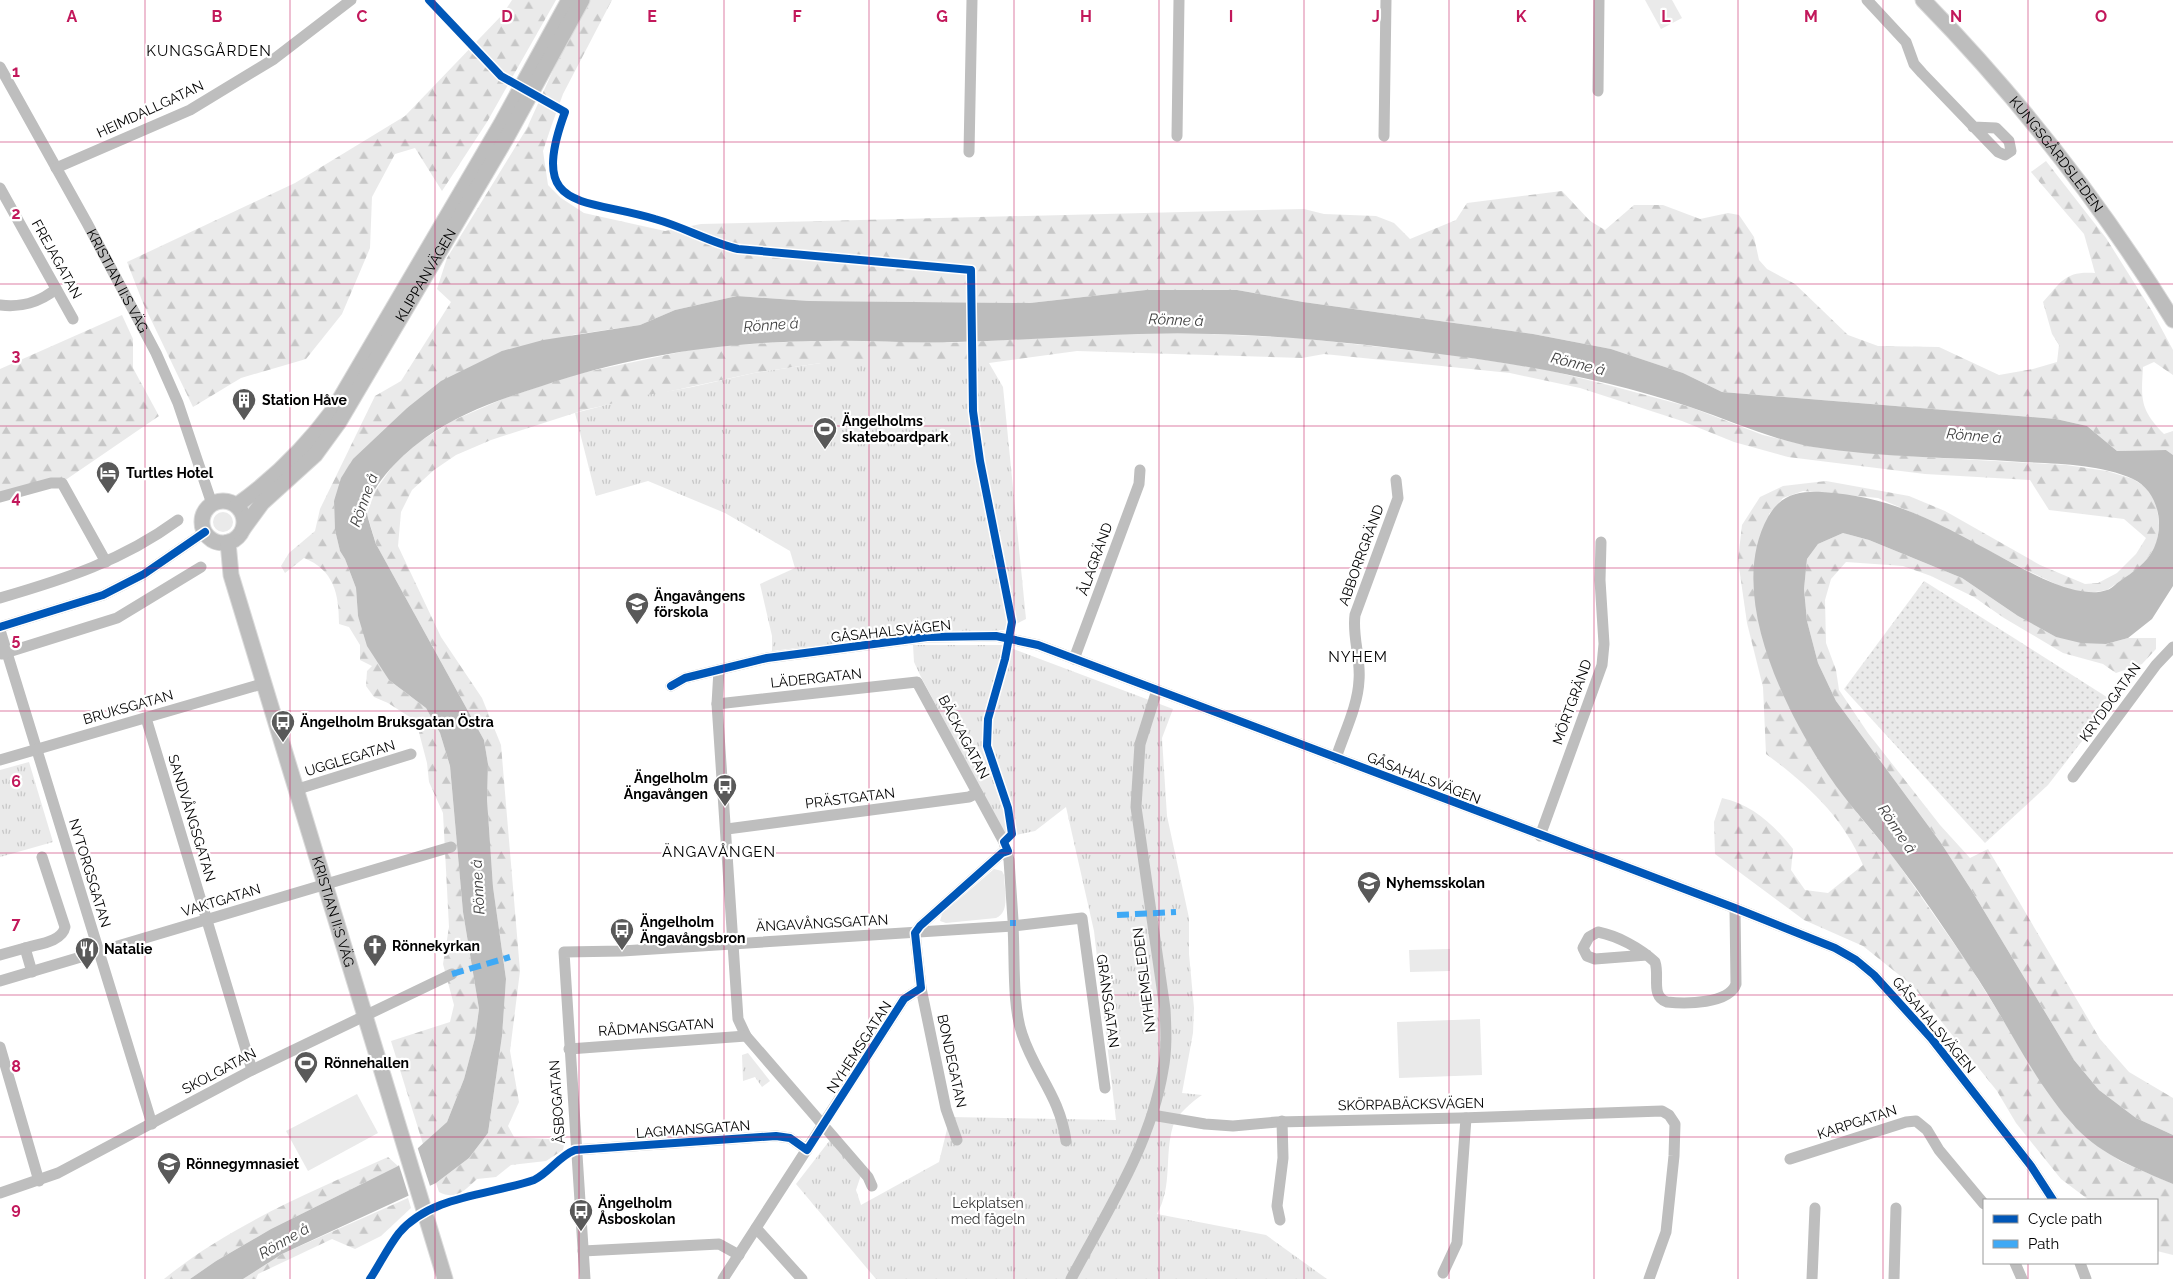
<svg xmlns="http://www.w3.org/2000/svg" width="2173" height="1279" viewBox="0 0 2173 1279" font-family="Raleway,sans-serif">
	<defs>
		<pattern id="forest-firs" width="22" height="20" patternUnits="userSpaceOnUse" patternTransform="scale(1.25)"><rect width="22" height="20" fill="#eaeaea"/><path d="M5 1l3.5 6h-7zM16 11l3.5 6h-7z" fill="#c7c7c7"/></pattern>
		<pattern id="park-tufts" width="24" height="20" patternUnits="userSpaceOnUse" patternTransform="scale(1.25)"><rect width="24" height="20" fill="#eaeaea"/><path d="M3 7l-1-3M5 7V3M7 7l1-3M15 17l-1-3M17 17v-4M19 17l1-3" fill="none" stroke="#c7c7c7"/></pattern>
		<pattern id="garden-dots" width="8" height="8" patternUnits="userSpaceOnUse" patternTransform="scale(1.25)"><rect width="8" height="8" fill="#eaeaea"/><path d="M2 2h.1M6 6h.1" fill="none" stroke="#c7c7c7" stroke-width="1.8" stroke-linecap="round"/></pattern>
	</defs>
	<rect width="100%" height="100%" fill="#fff"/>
	<g fill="#eaeaea">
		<polygon points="1645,0 1672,0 1682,18 1661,29"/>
		<circle cx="223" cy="522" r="10"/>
		<path d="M994 869 1002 871 1004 875C1004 889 1011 912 996 918L946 923 940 921 942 914Z"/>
		<polygon points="1450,949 1450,971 1410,972 1409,950"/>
		<polygon points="1480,1019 1482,1075 1399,1078 1397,1022"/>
		<polygon points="357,1094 378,1133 308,1171 286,1131"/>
	</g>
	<g fill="url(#forest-firs)">
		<polygon points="512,0 556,0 487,122 442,191 415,148 395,154 372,197 370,248 342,314 306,359 241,378 193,407 143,303 127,262 295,183 405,116 503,14"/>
		<path d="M588 0H612L563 94 551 127 543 151 548 185 561 198 584 213 665 231 701 224 1304 209 1324 214 1376 216 1394 223 1410 239 1456 220 1467 203 1562 191 1590 221 1605 230 1634 205H1663L1700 219 1728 213 1739 215 1754 237 1759 260 1767 269 1795 284 1848 335 1878 346 1939 347 1999 375 2033 369 2057 362 2059 345 2052 334 2043 302C2062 281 2065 271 2095 273L2084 234 2031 172 2046 161 2106 238 2152 311 2173 350V375L2154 362 2143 367C2141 400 2140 409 2164 434L2173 431V455L2166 450 2117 451 2087 426 2056 419 1722 392 1683 373 1611 349 1533 334 1303 302 1237 290H1146L1030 303 809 301 737 296 675 310 640 325 572 335 407 408 390 425 334 501 335 530 340 551 345 559 356 588 358 616 389 680 426 708 440 733 450 766 463 912 479 1009 475 1038 464 1079 447 1122 423 1144 391 1041 450 1022 454 1005 443 964 449 927 443 813 429 782 427 763 416 721 388 703 374 697 366 686 367 671 372 666 360 660V645L349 627 339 624C339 594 334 570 304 558L285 573 281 566 289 553 315 531 320 509 375 396 401 381 451 302 437 289 447 258 527 128 573 26Z"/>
		<polygon points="122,315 133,339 133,368 159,416 64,481 0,494 0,369"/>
		<path d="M1117 334H1210L1299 338 1453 355 1544 369 1612 386 1690 407 1763 435 1814 447 1907 456 2066 465 2107 471 2133 479 2150 490 2157 506 2159 525 2157 544 2142 566 2107 590 2089 593 2064 588 2026 570 1925 518 1878 498 1803 491 1783 498 1769 514 1857 813 1894 858 1969 965 2033 1068 2073 1125 2120 1161 2173 1184V1255L2157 1251V1200H2089L2061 1179 2016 1123 1997 1091 1913 986 1863 946 1804 920 1715 854 1714 822 1722 798C1752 804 1775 826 1793 849L1791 870 1805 890 1828 893 1863 865C1843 817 1808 785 1766 754L1763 687 1747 623 1738 560 1742 525 1760 497 1783 486 1826 481 1909 496 1945 511 2040 565 2085 584 2098 583 2117 573 2136 554 2146 538 2124 519 2049 510 2030 480 1925 474 1788 457 1734 442 1682 421 1580 388 1510 373 1324 354 1302 358 1077 351 989 363H821L754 373 584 410 491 440 456 455 434 470 412 490 401 512 398 546 441 637 482 698 501 745 520 971 510 1051 519 1102 508 1126 514 1137 565 1140 563 1150 546 1161 511 1165 496 1177 477 1179C465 1190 456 1201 439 1192L436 1183 469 1158 488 1133 502 1036 506 979 493 887 487 799 488 764 484 740 376 544 367 514 375 491 394 464 419 442 452 421 505 398 577 374 704 347 818 340 947 343Z"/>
		<polygon points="1843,533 1869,540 1962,578 2018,616 2056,637 2106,644 2128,638 2156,638 2156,649 2142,664 2116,673 2103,664 2063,653 2004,618 1974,597 1931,576 1903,566 1846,562 1831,579 1825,600 1826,643 1836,670 1839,690 1868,733 1940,825 1970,858 1988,849 2100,1039 2129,1072 2173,1098 2173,1135 2136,1118 2099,1090 2074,1060 1972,891 1941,843 1836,701 1818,663 1807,621 1804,589 1807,559 1818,544"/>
		<path d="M388 1157 398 1166 271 1229 216 1261 190 1279H164C230 1225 311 1192 388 1157Z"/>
		<polygon points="408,1198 411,1208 381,1236 355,1249 332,1239 258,1274 256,1279 243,1279 282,1254"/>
	</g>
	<g fill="url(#park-tufts)">
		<polygon points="821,363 989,363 1003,387 1026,619 1004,630 940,631 772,651 772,636 760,584 795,568 790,551 725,513 648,481 596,496 575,413 641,396 692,387 754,373"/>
		<path d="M913 645H1003L1173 709 1162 738 1167 816 1189 918V954L1194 1008 1193 1033 1182 1093 1202 1095C1192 1102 1177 1114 1173 1126 1164 1156 1173 1186 1157 1214L1266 1235 1327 1279H876L796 1184 830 1140 862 1172 856 1190 861 1205 939 1162 950 1117 1116 1120 1094 931 1066 807 1035 831 1006 837 921 677 914 662Z"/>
		<polygon points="29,762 53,842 0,857 0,770"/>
		<polygon points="748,1053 770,1081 762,1087 755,1077 743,1081 742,1055"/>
	</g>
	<polygon fill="url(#garden-dots)" points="1924,581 2113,701 2048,785 1985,843 1844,689"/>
	<path fill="#bcbcbc" d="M1146 290H1237L1303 302 1533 334 1611 349 1683 373 1722 392 2056 419 2087 426 2117 451 2166 450 2173 455V586L2152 619 2128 638 2106 644 2081 643 2056 637 2018 616 1962 578 1869 540 1843 533 1818 544 1807 559 1804 589 1807 621 1818 663 1836 701 1941 843 1972 891 2074 1060 2099 1090 2136 1118 2173 1135V1184C2138 1169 2103 1156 2076 1128 2033 1082 2006 1019 1970 967 1946 931 1922 895 1896 861 1877 835 1855 812 1836 786 1789 720 1724 596 1768 517 1780 495 1798 491 1822 492 1893 496 1940 524 2001 557 2025 570 2049 584 2075 590 2085 592 2096 594 2107 590 2112 589 2115 584 2120 581 2133 572 2147 563 2154 548 2165 524 2158 491 2133 479 2100 464 2058 464 2022 462 1953 457 1882 458 1813 447 1770 439 1732 421 1690 407 1614 382 1534 366 1455 356 1375 345 1294 336 1214 334 1128 331 1042 340 956 342 913 344 870 340 827 341 731 341 634 354 542 386 501 399 460 413 425 438 404 453 368 486 367 513 367 516 375 541 376 544L484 740 488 764 487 799 493 887 506 979 502 1036 488 1133 469 1158 436 1183 282 1254 243 1279H190L216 1261 271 1229 398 1166 447 1122 464 1079 475 1038 479 1009 463 912 450 766 440 733 426 708 389 680 367 646 358 616 356 588 345 559 340 551 335 530 334 501 341 478 353 459 407 408 441 381 502 351 543 340 640 325 675 310 737 296 809 301 1030 303Z"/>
	<polygon fill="#fff" points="417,1146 431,1189 410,1200 398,1162"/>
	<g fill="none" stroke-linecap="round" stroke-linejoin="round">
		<g stroke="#dbdbdb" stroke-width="17">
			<g id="major">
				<path id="s2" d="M1923 0C2018 97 2102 205 2173 320"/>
				<circle cx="223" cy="522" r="21"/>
				<path d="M237 505C275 478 306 447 334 409L501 124 569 0"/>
				<path id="s3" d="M243 529 262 503 315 455 339 422 507 137 582 0"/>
				<path id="s4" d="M228 542 231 575 445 1279"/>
			</g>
		</g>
		<g stroke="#bebebe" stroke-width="11">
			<polyline points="1867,0 1906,42 1914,64 1922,73 1998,152 2005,155 2011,151 2009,141 1996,128 1973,127"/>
			<path id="s1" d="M0 67 87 223 156 353 178 403 212 504"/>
			<polyline points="1598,91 1599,0"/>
			<polyline points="1177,136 1179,0"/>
			<polyline points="1384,136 1386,0"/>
			<polyline points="969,152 972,0"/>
			<polyline points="56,168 190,110 274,59 351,0"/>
			<polyline points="0,188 73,319"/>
			<path d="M0 305C20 308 40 302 56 289"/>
			<polyline points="0,497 51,483 62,483 106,562"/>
			<path d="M0 598C65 579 122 561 178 520"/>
			<polyline points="0,627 103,595 144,574 205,532"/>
			<polyline points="0,630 152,1124"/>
			<polyline points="2,654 117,618 201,567"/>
			<polyline points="1074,659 1139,484 1140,470"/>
			<polyline points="719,670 717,704 738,1019 746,1036 868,1177 872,1186"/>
			<polyline points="671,686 685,678 767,658 927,637 996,636 1038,645 1735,908 1835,948 1856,960 1874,975 1931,1038 2031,1166 2053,1200"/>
			<polyline points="717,704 917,682 1004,842 1009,860 1013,920"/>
			<polyline points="146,718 252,1070"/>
			<path d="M1336 758C1344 733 1358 706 1359 680 1361 658 1352 637 1355 615L1398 498 1396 480"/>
			<polyline points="0,760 265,683"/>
			<polyline points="2073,777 2156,665 2173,647"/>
			<polyline points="298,789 411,754"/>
			<polyline points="727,829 969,797 977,793"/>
			<polyline points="1540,836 1602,665 1604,644 1600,580 1601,542"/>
			<path d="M1013 926C1015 958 1012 1005 1022 1034 1035 1074 1060 1096 1066 1141"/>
			<path d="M25 948C38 944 62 942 65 927L42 857"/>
			<polyline points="0,955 25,948 32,972"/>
			<path d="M1647 955 1595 959 1587 956 1583 948 1589 937 1598 932C1618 936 1640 948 1655 962 1660 976 1650 996 1667 1002 1686 1004 1729 1004 1736 984L1735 908"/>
			<polyline points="0,981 451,847"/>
			<polyline points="921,988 946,1109 957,1140"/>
			<polyline points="0,1047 39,1181"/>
			<polyline points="569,1049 746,1036"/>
			<polyline points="1152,1115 1205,1124 1233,1126 1277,1122 1461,1118 1662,1111 1669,1115 1675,1124 1674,1156 1666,1232 1649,1279"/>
			<polyline points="575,1150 776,1136 790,1138 807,1150"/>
			<polyline points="1790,1159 1906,1122 1916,1121 1927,1130 1939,1150 1984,1204"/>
			<polyline points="0,1193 58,1173 252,1070 452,974"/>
			<polyline points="1280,1220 1277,1206 1283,1158 1282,1121"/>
			<polyline points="756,1228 802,1279"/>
			<polyline points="583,1251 719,1244 739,1255"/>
			<polyline points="2015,1263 2022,1279"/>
			<polyline points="2080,1263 2086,1279"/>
			<polyline points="1443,1273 1457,1243 1466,1118"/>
			<polyline points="585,1279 564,952 622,951 1013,926 1082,918 1105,1088"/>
			<polyline points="723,1279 904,999 921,988 915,933 920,926 1002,853 1008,851"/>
			<path d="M1071 1279C1106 1213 1151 1145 1163 1070 1167 1050 1166 1029 1165 1009L1136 807 1140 744 1157 690"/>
			<polyline points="1812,1279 1815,1208"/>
			<polyline points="1894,1279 1896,1208"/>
		</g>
		<use href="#major" stroke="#bdbdbd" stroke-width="15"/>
		<g stroke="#3fa9f5" stroke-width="6" stroke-dasharray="12 6" stroke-linecap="butt">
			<polyline points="1117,915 1176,912"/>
			<polyline points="1013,920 1013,926"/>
			<polyline points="452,974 510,957"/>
		</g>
		<g stroke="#fff" stroke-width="11">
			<g id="cycleway">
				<polyline points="0,627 103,595 144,574 205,532"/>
				<polyline points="671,686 685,678 767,658 927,637 996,636 1038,645 1735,908 1835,948 1856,960 1874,975 1931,1038 2031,1166 2053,1200"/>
				<path d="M370 1279C380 1264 388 1247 399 1233 431 1195 491 1195 534 1180 550 1172 559 1156 575 1150L776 1136 790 1138 807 1150 904 999 921 988 915 933 920 926 1002 853 1008 851 1004 842 1012 834 1008 808 987 746 988 719 1005 659 1012 622 980 461 973 411 971 270 738 249C709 242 684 227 655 219 582 197 528 213 565 112L501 76 429 0"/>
			</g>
		</g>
		<use href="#cycleway" stroke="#0057b8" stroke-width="8"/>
	</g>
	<path fill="none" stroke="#c2185b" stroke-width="1" stroke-opacity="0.55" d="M145 0V1279M290 0V1279M435 0V1279M579 0V1279M724 0V1279M869 0V1279M1014 0V1279M1159 0V1279M1304 0V1279M1449 0V1279M1594 0V1279M1738 0V1279M1883 0V1279M2028 0V1200M0 142H2173M0 284H2173M0 426H2173M0 568H2173M0 711H2173M0 853H2173M0 995H2173M0 1137H2173M2028 1263V1279"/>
	<defs>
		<g id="building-pin" transform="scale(1.25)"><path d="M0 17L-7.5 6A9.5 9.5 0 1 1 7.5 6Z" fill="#595959" stroke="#fff"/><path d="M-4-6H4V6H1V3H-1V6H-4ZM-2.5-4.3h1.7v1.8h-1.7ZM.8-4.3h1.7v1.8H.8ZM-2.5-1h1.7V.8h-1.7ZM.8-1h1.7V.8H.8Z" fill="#fff"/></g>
		<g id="stadium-pin" transform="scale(1.25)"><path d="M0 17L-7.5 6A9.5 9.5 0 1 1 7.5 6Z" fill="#595959" stroke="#fff"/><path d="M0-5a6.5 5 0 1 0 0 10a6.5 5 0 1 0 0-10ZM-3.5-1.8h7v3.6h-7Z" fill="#fff"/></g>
		<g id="hotel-pin" transform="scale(1.25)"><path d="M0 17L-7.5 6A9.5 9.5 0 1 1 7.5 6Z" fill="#595959" stroke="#fff"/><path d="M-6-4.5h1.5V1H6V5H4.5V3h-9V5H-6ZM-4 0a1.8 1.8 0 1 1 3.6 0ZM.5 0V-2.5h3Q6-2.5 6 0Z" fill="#fff"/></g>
		<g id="school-pin" transform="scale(1.25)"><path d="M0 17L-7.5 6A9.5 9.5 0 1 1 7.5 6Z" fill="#595959" stroke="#fff"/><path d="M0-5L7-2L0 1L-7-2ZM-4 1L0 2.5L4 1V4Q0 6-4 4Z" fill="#fff"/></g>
		<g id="bus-pin" transform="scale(1.25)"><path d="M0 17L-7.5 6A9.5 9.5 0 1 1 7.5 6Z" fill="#595959" stroke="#fff"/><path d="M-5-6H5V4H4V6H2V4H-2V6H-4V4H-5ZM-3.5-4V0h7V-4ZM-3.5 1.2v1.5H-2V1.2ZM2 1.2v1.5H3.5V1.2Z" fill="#fff"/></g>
		<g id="church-pin" transform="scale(1.25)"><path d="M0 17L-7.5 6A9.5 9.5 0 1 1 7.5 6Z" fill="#595959" stroke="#fff"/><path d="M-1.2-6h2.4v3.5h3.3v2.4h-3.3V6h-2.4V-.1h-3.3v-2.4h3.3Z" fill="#fff"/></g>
		<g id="restaurant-pin" transform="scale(1.25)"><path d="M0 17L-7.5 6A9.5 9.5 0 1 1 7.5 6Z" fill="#595959" stroke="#fff"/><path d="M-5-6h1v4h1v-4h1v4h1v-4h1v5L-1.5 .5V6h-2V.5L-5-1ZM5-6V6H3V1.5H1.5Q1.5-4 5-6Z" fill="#fff"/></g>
	</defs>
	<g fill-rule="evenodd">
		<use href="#building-pin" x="244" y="400"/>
		<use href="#stadium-pin" x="825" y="429"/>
		<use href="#hotel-pin" x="108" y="473"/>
		<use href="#school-pin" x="637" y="604"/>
		<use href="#bus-pin" x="283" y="722"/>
		<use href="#bus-pin" x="725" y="786"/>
		<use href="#school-pin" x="1369" y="883"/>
		<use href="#bus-pin" x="622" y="930"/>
		<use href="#church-pin" x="375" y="946"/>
		<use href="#restaurant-pin" x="87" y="949"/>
		<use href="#stadium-pin" x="306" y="1063"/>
		<use href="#school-pin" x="169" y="1164"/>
		<use href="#bus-pin" x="581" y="1211"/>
	</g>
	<g text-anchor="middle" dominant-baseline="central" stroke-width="4.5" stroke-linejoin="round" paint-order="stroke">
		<g font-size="14" fill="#000" stroke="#fff">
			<text transform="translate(150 109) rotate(-25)">HEIMDALLGATAN</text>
			<text stroke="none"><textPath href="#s2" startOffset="204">KUNGSGÅRDSLEDEN</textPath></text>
			<text transform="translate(57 259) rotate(61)">FREJAGATAN</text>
			<text stroke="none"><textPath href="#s3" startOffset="315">KLIPPANVÄGEN</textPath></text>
			<text stroke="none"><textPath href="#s1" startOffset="244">KRISTIAN II:S VÄG</textPath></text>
			<text transform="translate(1361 555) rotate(-70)">ABBORRGRÄND</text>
			<text transform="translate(1095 559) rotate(-70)">ÅLAGRÄND</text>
			<text transform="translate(891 631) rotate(-6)">GÅSAHALSVÄGEN</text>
			<text transform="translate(816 678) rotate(-6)">LÄDERGATAN</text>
			<text transform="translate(1572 702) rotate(-70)">MÖRTGRÄND</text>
			<text transform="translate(2110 702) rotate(-54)">KRYDDGATAN</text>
			<text transform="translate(128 707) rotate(-16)">BRUKSGATAN</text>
			<text transform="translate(964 737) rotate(62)">BÄCKAGATAN</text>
			<text transform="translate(350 758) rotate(-17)">UGGLEGATAN</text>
			<text transform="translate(1424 778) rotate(21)">GÅSAHALSVÄGEN</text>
			<text transform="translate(850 798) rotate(-7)">PRÄSTGATAN</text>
			<text transform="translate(192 818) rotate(73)">SANDVÅNGSGATAN</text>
			<text transform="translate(90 873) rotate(73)">NYTORGSGATAN</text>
			<text transform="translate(221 900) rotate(-17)">VAKTGATAN</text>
			<text stroke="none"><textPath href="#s4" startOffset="385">KRISTIAN II:S VÄG</textPath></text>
			<text transform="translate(822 923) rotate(-3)">ÄNGAVÅNGSGATAN</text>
			<text transform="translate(1144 980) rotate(-97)">NYHEMSLEDEN</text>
			<text transform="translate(1108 1001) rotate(82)">GRÄNSGATAN</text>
			<text transform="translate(1934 1025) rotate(50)">GÅSAHALSVÄGEN</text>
			<text transform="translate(656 1027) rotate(-4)">RÅDMANSGATAN</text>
			<text transform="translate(859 1047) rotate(-57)">NYHEMSGATAN</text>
			<text transform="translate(952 1061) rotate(78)">BONDEGATAN</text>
			<text transform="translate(219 1071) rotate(-28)">SKOLGATAN</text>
			<text transform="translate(557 1102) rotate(-94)">ÅSBOGATAN</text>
			<text transform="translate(1411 1104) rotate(-1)">SKÖRPABÄCKSVÄGEN</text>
			<text transform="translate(1857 1122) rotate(-18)">KARPGATAN</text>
			<text transform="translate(693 1129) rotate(-4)">LAGMANSGATAN</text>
		</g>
		<g font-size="14" font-weight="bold" fill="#000" stroke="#fff" text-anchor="start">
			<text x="262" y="400">Station Håve</text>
			<text x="842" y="421">Ängelholms<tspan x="842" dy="16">skateboardpark</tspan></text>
			<text x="126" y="473">Turtles Hotel</text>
			<text x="654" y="596">Ängavångens<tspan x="654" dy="16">förskola</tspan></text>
			<text x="300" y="722">Ängelholm Bruksgatan Östra</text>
			<text x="708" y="778" text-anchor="end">Ängelholm<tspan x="708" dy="16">Ängavången</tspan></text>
			<text x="1386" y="883">Nyhemsskolan</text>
			<text x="640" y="922">Ängelholm<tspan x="640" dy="16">Ängavångsbron</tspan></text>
			<text x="392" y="946">Rönnekyrkan</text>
			<text x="104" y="949">Natalie</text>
			<text x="324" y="1063">Rönnehallen</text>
			<text x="186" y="1164">Rönnegymnasiet</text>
			<text x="598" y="1203">Ängelholm<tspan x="598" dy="16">Åsboskolan</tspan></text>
		</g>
		<g font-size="14" fill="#303030" stroke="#fff">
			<text x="988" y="1203">Lekplatsen<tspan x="988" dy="16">med fågeln</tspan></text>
		</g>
		<g font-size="15" letter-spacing="1" fill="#000" stroke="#fff">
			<text x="209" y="51">KUNGSGÅRDEN</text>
			<text x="1358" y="657">NYHEM</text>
			<text x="719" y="852">ÄNGAVÅNGEN</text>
		</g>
		<g font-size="15" font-style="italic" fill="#414141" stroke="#fff">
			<text transform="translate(1176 320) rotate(2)">Rönne å</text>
			<text transform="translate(771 325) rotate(-4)">Rönne å</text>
			<text transform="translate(1578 364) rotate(14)">Rönne å</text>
			<text transform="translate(1974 436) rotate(5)">Rönne å</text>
			<text transform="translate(364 500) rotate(-70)">Rönne å</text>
			<text transform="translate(1897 829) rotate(56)">Rönne å</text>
			<text transform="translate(478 887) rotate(-93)">Rönne å</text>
			<text transform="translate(284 1241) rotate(-30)">Rönne å</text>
		</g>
	</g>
	<g font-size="16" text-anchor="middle" font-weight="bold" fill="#c2185b" stroke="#fff" stroke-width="4.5" stroke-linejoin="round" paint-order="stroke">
		<text x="72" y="22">A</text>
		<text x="217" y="22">B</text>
		<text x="362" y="22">C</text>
		<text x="507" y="22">D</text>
		<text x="652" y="22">E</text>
		<text x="797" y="22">F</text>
		<text x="942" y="22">G</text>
		<text x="1086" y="22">H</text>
		<text x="1231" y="22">I</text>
		<text x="1376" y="22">J</text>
		<text x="1521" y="22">K</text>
		<text x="1666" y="22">L</text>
		<text x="1811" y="22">M</text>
		<text x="1956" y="22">N</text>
		<text x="2101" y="22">O</text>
		<text x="16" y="77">1</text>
		<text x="16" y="219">2</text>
		<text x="16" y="361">3</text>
		<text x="16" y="503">4</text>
		<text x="16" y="645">5</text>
		<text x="16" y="787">6</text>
		<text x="16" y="929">7</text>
		<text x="16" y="1072">8</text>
		<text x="16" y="1214">9</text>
	</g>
	<rect x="1983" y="1199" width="175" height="65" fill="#ffffff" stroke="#999999"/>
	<rect x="1993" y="1215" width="25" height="8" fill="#0057b8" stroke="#999999"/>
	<text x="2028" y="1224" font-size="15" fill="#000000">Cycle path</text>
	<rect x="1993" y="1240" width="25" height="8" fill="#3fa9f5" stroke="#999999"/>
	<text x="2028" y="1249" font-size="15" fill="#000000">Path</text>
</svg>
